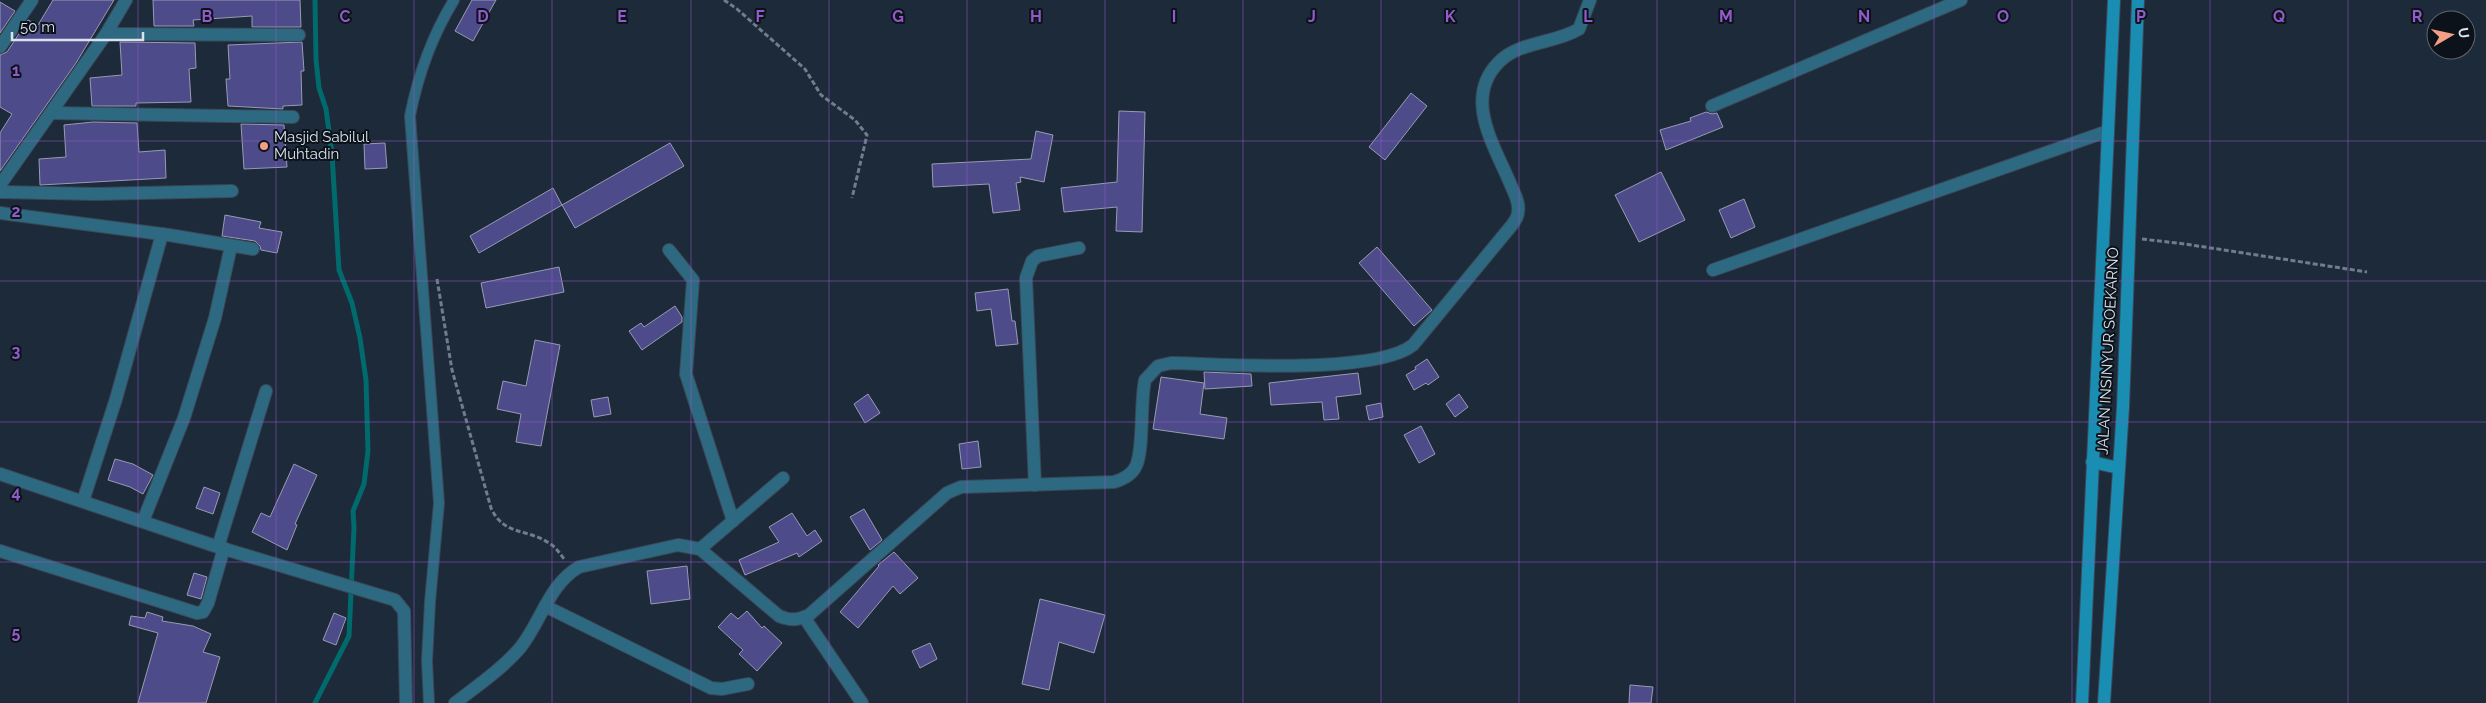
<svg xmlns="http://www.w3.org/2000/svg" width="2486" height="703" viewBox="0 0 2486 703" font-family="Raleway,sans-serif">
	<rect width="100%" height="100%" fill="#1d2a3a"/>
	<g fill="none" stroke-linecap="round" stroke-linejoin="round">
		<polyline stroke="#016a6d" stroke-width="5" points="315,0 316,60 319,88 326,109 332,154 339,270 352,303 360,338 366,380 368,451 364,484 353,511 354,527 349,636 315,703"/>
	</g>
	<g fill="#4e4b8a" stroke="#999ab3">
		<polygon points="53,0 114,0 76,63 0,171 0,133 12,114 0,107 0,55 7,52 28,20 38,25"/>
		<polygon points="153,0 300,0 301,27 252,27 252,16 193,20 194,26 154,26"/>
		<polygon points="472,0 496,0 473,41 455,31"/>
		<polygon points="0,2 15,11 0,33"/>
		<polygon points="120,42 195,43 196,68 189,69 191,102 136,103 136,106 92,106 90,78 122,75"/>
		<polygon points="302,42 304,71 301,71 302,105 283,106 283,109 228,106 226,79 230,79 228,45"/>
		<polygon points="1411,93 1427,106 1385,160 1369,147"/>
		<polygon points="1119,111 1145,112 1142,232 1116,231 1117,207 1064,212 1061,188 1117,182"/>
		<polygon points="1706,112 1712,114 1717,113 1723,127 1666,150 1660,130 1691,121 1690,118"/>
		<polygon points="93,122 137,123 139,152 165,150 166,178 40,185 39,159 66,157 64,125"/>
		<polygon points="241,124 284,125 287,167 244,169"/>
		<polygon points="1036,131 1053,135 1044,182 1020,177 1021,182 1016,183 1020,210 993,213 989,184 933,187 932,164 1031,159"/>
		<polygon points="385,143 387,168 365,169 364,144"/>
		<polygon points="670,143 684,166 575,228 562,205"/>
		<polygon points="1661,172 1685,220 1639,242 1615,195"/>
		<polygon points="553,188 562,205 479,253 470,236"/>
		<polygon points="1744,199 1755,227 1731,238 1719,210"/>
		<polygon points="225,215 261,222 259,228 282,232 277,253 261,250 260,246 255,241 222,236"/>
		<polygon points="1377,247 1432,310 1414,326 1359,263"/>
		<polygon points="559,267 564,292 486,308 481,283"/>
		<polygon points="1008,289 1012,321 1015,321 1018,344 996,346 991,309 977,311 975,293"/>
		<polygon points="675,306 682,317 682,322 642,350 629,331 641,323 644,327"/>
		<polygon points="535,340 560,345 541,446 516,442 521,414 497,409 503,381 526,386"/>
		<polygon points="1427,359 1439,377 1428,385 1426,383 1414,390 1406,375 1416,369 1415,367"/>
		<polygon points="1204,372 1251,374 1252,386 1205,389"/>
		<polygon points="1358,373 1361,394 1336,397 1339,419 1324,420 1322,402 1271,405 1269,383"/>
		<polygon points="1161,377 1204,383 1200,414 1227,418 1224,439 1153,429"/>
		<polygon points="868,394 880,413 865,423 854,404"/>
		<polygon points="1459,394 1468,407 1455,417 1446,404"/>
		<polygon points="608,397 611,414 594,417 591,400"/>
		<polygon points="1381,403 1383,417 1369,420 1366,406"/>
		<polygon points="1421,426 1435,454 1419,463 1404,435"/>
		<polygon points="978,441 981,467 962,469 959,444"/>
		<polygon points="115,459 133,464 153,475 143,494 130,487 108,480"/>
		<polygon points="294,464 317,475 295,524 297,525 287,550 252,532 261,513 270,517"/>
		<polygon points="204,487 220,493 213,514 196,508"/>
		<polygon points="864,509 882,540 870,550 850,517"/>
		<polygon points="792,513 807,536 815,530 822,541 799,557 797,553 745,575 739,560 779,542 769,527"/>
		<polygon points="894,552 918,578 900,594 893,586 858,628 840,612 879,566 878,565"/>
		<polygon points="687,566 690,599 651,604 647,571"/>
		<polygon points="194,573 207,577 201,599 187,595"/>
		<polygon points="1040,599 1105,615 1094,653 1059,642 1049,690 1022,684"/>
		<polygon points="747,611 762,628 764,626 782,643 757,671 739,654 743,650 718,627 731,613 738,619"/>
		<polygon points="147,612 163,617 162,621 193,626 211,634 203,652 220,657 206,703 138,703 158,633 129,625 131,616 145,618"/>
		<polygon points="334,613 346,618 336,645 323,640"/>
		<polygon points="930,643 937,659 920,668 912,651"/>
		<polygon points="1630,685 1653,687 1651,703 1629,703"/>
	</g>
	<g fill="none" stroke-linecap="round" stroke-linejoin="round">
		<g stroke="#3b4757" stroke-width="12">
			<path id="lane" d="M429 703 427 661 430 602 439 503 410 116C418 75 432 36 454 0"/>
		</g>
		<g stroke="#3b4757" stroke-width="14">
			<g id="street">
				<polyline points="106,34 299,35"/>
				<polyline points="0,47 32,0"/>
				<polyline points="1712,106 1961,0"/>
				<polyline points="52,113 293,117"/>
				<polyline points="0,185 106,34 126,0"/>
				<polyline points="0,192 96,194 232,191"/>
				<polyline points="0,213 169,235 253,249"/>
				<polyline points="669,250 693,280 686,374 733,521"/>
				<polyline points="1713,270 2108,131"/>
				<polyline points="0,474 218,547 395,600 404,611 406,703"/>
				<polyline points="1035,485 1026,278 1032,261 1038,256 1079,248"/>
				<polyline points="83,501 116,399 162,234"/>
				<polyline points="143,521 184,418 215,318 231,246"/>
				<polyline points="218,547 266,391"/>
				<polyline points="700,549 783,478"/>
				<polyline points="0,551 197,613 203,612 208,603 224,548"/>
				<polyline points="545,606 711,688 722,689 748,684"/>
				<polyline points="804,617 862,703"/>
				<path d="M455 703C477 686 502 669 520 648 541 622 549 584 579 567L678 545 700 549 779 616C791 621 798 620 809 615L947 493 961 487 1114 482C1124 479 1132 475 1136 466 1144 449 1140 402 1145 380L1158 366 1171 363C1224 364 1375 375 1413 345L1512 225C1515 221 1518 217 1518 212 1520 202 1513 191 1510 183 1494 145 1463 98 1499 62 1520 41 1554 44 1579 29L1590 0"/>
			</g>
		</g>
		<g stroke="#3b4757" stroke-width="14">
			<g id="secondary">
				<polyline points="2092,462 2119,468"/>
				<polyline points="2082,703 2114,0"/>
				<polyline points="2104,703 2123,407 2138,0"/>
			</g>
		</g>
		<g stroke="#717d8a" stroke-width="3" stroke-dasharray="5 2.5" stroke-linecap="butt">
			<polyline points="724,0 737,9 805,69 821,95 855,120 867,135 852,198"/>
			<polyline points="2142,239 2185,244 2367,272"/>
			<path d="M437 279 452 370 491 508C504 536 526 528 549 543 556 547 560 554 565 560"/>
		</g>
		<use href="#lane" stroke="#2d6a81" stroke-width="10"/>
		<use href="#street" stroke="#2d6a81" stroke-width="12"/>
		<use href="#secondary" stroke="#1a8db3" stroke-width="12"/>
	</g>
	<path fill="none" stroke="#925aca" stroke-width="1" stroke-opacity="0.55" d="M138 0V703M276 0V703M414 0V703M552 0V703M691 0V703M829 0V703M967 0V703M1105 0V703M1243 0V703M1381 0V703M1519 0V703M1657 0V703M1795 0V703M1934 0V703M2072 0V703M2210 0V703M2348 0V703M0 141H2486M0 281H2486M0 422H2486M0 562H2486"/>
	<circle fill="#f39f84" stroke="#0c1219" stroke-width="2" cx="264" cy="146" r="5"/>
	<g text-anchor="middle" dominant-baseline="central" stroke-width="4" stroke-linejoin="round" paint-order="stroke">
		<g font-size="15" fill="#d9e2ed" stroke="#0c1219" text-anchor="start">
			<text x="274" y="137">Masjid Sabilul<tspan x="274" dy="17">Muhtadin</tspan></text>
		</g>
		<g font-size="15" fill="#d9e2ed" stroke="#0c1219">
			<text transform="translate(2108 351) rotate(-87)">JALAN INSINYUR SOEKARNO</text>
		</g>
	</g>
	<g font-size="16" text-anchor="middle" font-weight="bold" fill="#925aca" stroke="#0c1219" stroke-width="4" stroke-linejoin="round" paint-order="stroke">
		<text x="207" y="22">B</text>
		<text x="345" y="22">C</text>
		<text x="483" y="22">D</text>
		<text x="622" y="22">E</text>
		<text x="760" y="22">F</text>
		<text x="898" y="22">G</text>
		<text x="1036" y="22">H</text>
		<text x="1174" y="22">I</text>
		<text x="1312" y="22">J</text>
		<text x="1450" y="22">K</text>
		<text x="1588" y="22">L</text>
		<text x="1726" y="22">M</text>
		<text x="1864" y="22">N</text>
		<text x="2003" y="22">O</text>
		<text x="2141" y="22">P</text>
		<text x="2279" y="22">Q</text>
		<text x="2417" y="22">R</text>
		<text x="16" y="76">1</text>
		<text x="16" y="217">2</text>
		<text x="16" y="357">3</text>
		<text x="16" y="498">4</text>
		<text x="16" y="638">5</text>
	</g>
	<g transform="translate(2451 35) rotate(81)"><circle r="24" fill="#0c1219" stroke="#5e656e"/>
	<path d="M0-4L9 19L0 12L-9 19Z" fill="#f39f84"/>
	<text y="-8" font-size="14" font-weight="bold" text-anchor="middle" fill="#d9e2ed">U</text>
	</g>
	<path d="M12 32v8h131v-8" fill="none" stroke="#d9e2ed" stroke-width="2.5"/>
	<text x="20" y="32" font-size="15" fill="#d9e2ed" stroke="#0c1219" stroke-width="4" paint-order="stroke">50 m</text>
</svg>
